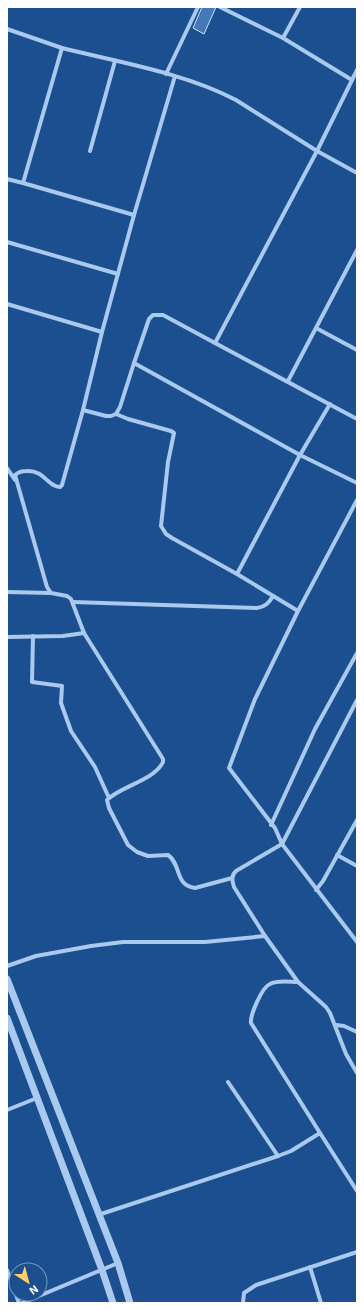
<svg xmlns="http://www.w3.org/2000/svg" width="364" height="1310" viewBox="0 0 364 1310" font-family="'Exo 2',sans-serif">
	<rect width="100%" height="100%" fill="#1b4f8f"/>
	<polygon fill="#4478b7" stroke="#cfe3fa" points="202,7 216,7 204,34 193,28"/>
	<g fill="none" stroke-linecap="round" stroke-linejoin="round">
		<g stroke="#a9c9ee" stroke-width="4">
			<polyline points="220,7 283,38 352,80"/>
			<polyline points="7,29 62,48"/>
			<polyline points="283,38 300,7"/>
			<polyline points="357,70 317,151 215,343 357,419"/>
			<polyline points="166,74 198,7"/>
			<path d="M175 76 134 215 23 183 62 48C118 62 185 73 236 100L317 151 357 173"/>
			<polyline points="90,151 115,61"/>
			<polyline points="7,179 23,183"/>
			<polyline points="134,215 102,332 83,410 106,416 111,416 116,414 120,407 134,363"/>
			<polyline points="7,242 118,274"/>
			<polyline points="7,304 102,332"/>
			<polyline points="316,328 357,350"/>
			<polyline points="215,343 163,315 153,315 149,319 134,363 300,455 357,483"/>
			<polyline points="288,381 357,250"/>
			<path d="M83 410 62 485 60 487C48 487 44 470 27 471 21 471 19 472 15 475L47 587 51 593 67 596 71 599 84 633"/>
			<polyline points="116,414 128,419 171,431 174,433 168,462 161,526 166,534 172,538 237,574"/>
			<polyline points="7,468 15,480"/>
			<polyline points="357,500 298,611 255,699 229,768 275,828 282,844 357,942"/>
			<polyline points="7,592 51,593"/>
			<path d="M73 602 257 608C265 607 269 603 273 596"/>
			<polyline points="298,611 237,574 300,455 330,404"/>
			<polyline points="33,636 32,682 62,686 61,703 71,731 95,767 109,798"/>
			<path d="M7 637 63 636 84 633 163 759V762C155 780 119 787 107 800L109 808 128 845 137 852 148 856 168 855C182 865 174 885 195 888L232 878"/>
			<polyline points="271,825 315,729 357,653"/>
			<polyline points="337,855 357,866"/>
			<polyline points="316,890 323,881 357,820"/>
			<path d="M265 936 234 887C232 880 231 876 236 871L282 844 357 700"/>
			<polyline points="7,966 36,956 91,946 123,942 205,942 265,936 298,982 326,1007 330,1013 346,1054 357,1073"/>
			<path d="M298 982C290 982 277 980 270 984 262 987 250 1015 251 1023L320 1133"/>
			<polyline points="336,1025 344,1026 357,1032"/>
			<polyline points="228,1082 278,1156"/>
			<polyline points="7,1110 37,1098"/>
			<polyline points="98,1215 278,1156 291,1151 320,1133 357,1191"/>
			<polyline points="310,1267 321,1303"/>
			<polyline points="7,1270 19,1303"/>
			<polyline points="22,1303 118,1263"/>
			<polyline points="243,1303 244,1293 256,1285 357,1252"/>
		</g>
		<g stroke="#a9c9ee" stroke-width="7">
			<polyline points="7,979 118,1263 130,1303"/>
			<polyline points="7,1018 102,1270 113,1303"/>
		</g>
	</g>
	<rect width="364" height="1310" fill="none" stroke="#ffffff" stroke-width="16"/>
	<g transform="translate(28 1282) rotate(144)"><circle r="19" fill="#1b4f8f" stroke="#7695bc"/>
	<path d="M0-3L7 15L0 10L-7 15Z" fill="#ffd166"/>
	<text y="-6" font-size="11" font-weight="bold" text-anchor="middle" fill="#ffffff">N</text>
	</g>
</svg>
